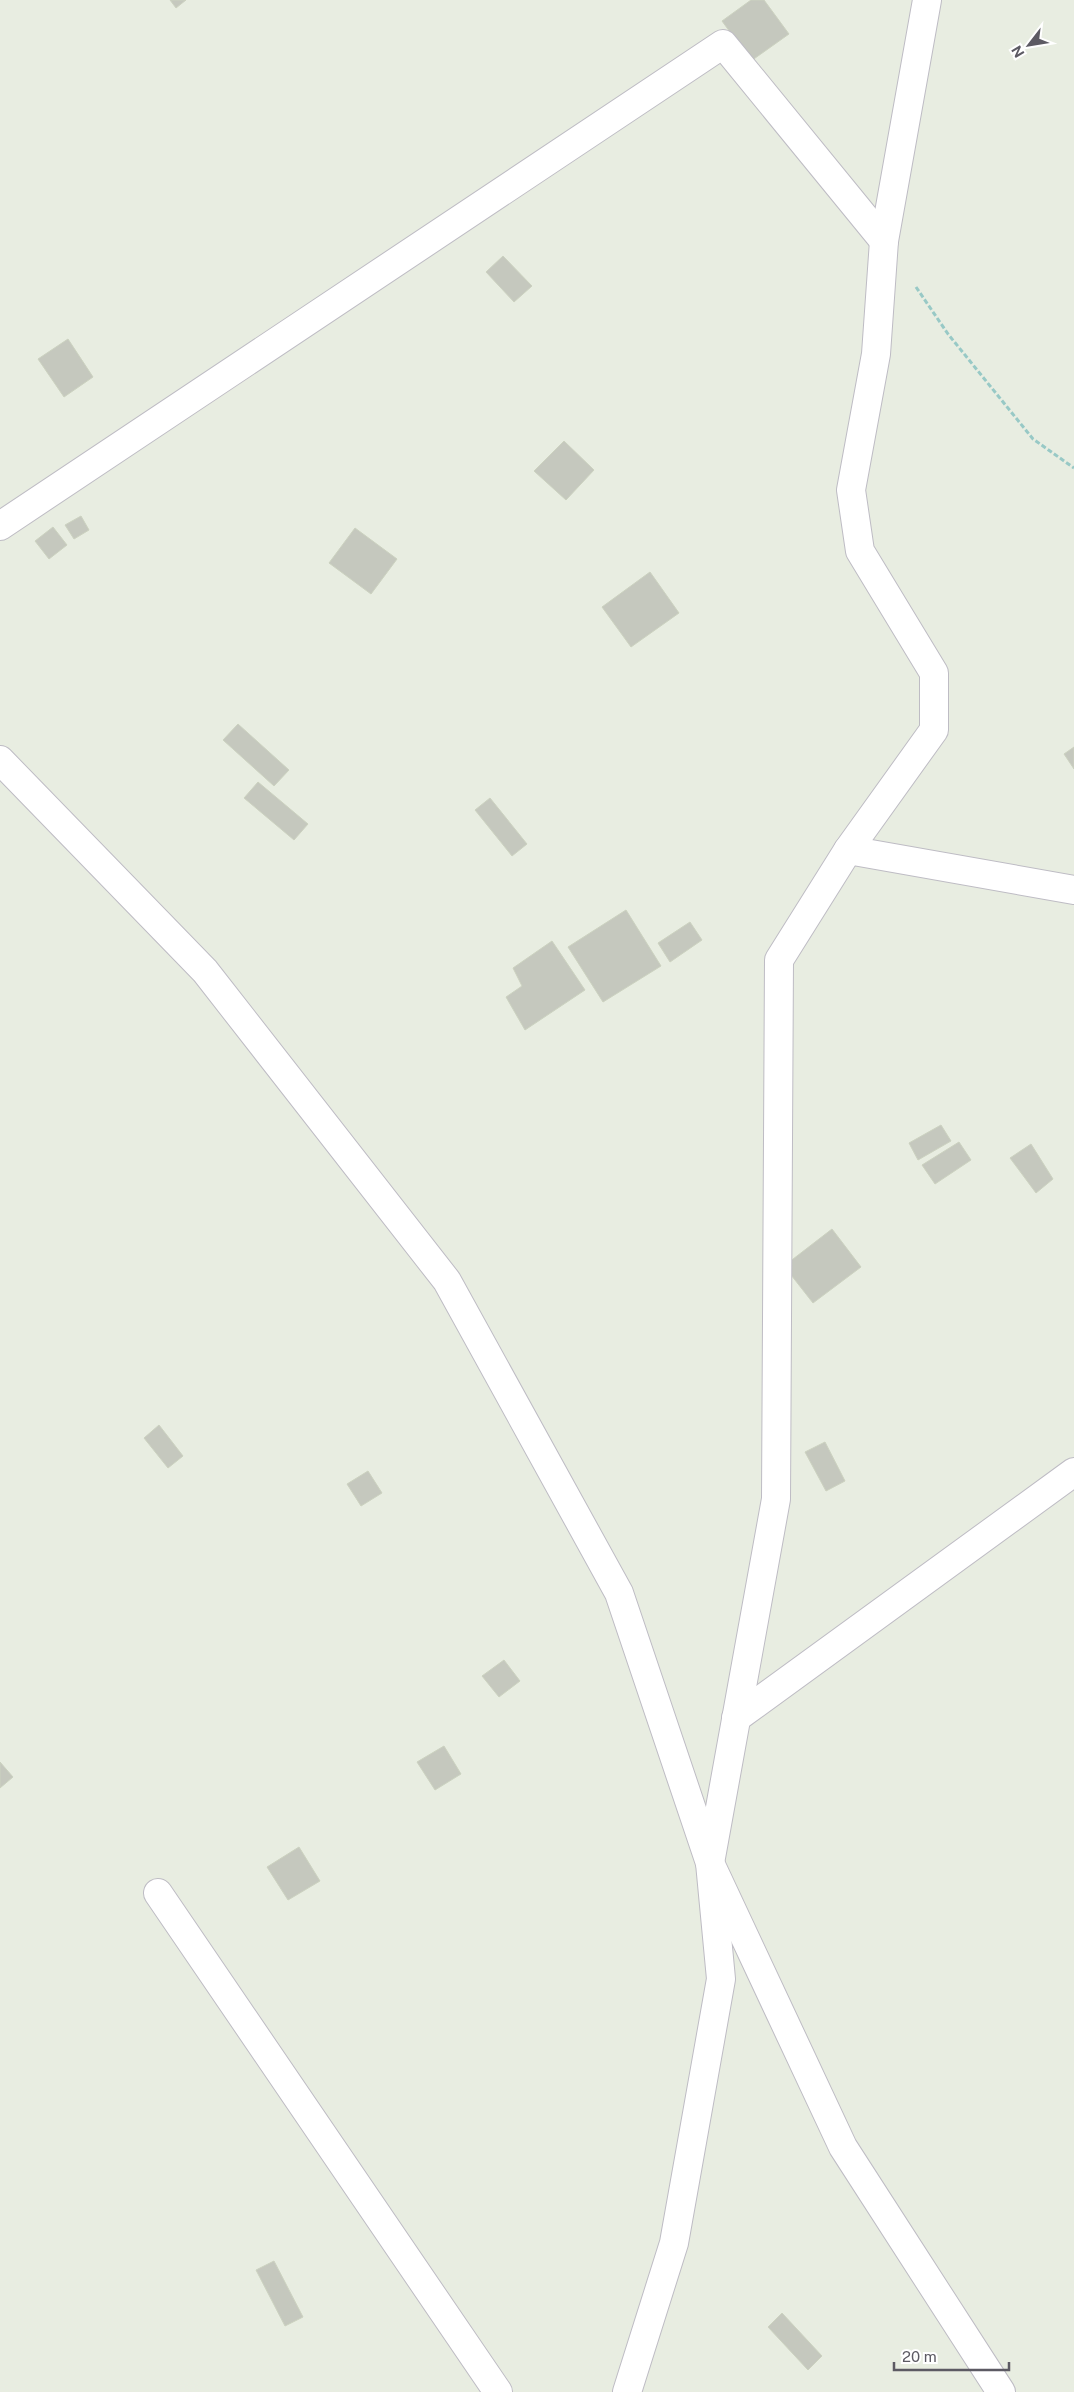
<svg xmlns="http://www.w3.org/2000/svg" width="1074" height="2392" viewBox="0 0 1074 2392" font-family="'Public Sans',sans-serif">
	<rect width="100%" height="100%" fill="#e8ede1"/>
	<g fill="#c5c8be" stroke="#ccd2c0">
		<polygon points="170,0 186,0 176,8"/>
		<polygon points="751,0 764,0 789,34 751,61 722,21"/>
		<polygon points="503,256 532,286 514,302 486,272"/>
		<polygon points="68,339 93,377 64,397 38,359"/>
		<polygon points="564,441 594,470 566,500 534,471"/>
		<polygon points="81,516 89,530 74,539 65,525"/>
		<polygon points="53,527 67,545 49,559 35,541"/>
		<polygon points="355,528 397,559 371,594 329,563"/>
		<polygon points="650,572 679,613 631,647 602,607"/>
		<polygon points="238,724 289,770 274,786 223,740"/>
		<polygon points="1074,747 1074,769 1064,754"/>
		<polygon points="258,782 308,824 294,840 244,798"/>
		<polygon points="490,798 527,844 512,856 475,810"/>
		<polygon points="626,910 661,966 603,1002 568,947"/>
		<polygon points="690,922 702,940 670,962 658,943"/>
		<polygon points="552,941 585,990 525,1030 506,997 522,986 513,968"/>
		<polygon points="941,1125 951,1141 918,1160 909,1143"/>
		<polygon points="959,1142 971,1160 935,1184 922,1165"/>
		<polygon points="1031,1144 1053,1179 1036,1193 1010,1158"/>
		<polygon points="832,1229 861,1267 813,1303 784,1266"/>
		<polygon points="159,1425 183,1456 168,1468 144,1438"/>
		<polygon points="825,1442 845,1481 826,1491 805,1452"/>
		<polygon points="368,1471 382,1493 361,1506 347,1484"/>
		<polygon points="504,1660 520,1681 499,1697 482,1676"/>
		<polygon points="444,1746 461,1774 435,1790 417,1762"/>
		<polygon points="0,1762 13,1777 0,1788"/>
		<polygon points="299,1847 320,1881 288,1900 267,1867"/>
		<polygon points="274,2261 303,2317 285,2326 256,2270"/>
		<polygon points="782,2313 822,2356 808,2370 768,2327"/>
	</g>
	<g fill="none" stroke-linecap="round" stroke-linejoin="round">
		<g stroke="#bebcc4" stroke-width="30">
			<g id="street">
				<polyline points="0,526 723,44 884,241"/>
				<polyline points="0,760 205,971 447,1281 619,1593 710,1863 843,2147 1001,2392"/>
				<polyline points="848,850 1074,890"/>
				<polyline points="736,1718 1074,1472"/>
				<polyline points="158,1893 498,2392"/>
				<polyline points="627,2392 674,2243 721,1979 710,1863 776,1499 779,960 848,850 934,730 934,673 860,551 851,490 876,354 884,241 927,0"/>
			</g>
		</g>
		<polyline stroke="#98c9c6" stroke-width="3" stroke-dasharray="5 2.5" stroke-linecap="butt" points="916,287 948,334 1033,439 1074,468"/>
		<use href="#street" stroke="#fff" stroke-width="28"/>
	</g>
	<g transform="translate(1029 45) rotate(239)" stroke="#ffffff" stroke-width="4" paint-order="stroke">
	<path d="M0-4L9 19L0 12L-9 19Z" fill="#5c5a63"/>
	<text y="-8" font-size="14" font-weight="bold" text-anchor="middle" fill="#5c5a63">N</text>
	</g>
	<path d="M894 2362v8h115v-8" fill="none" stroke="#5c5a63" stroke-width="2.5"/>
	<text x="902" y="2362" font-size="15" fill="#5c5a63" stroke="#ffffff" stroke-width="4" paint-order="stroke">20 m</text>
</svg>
